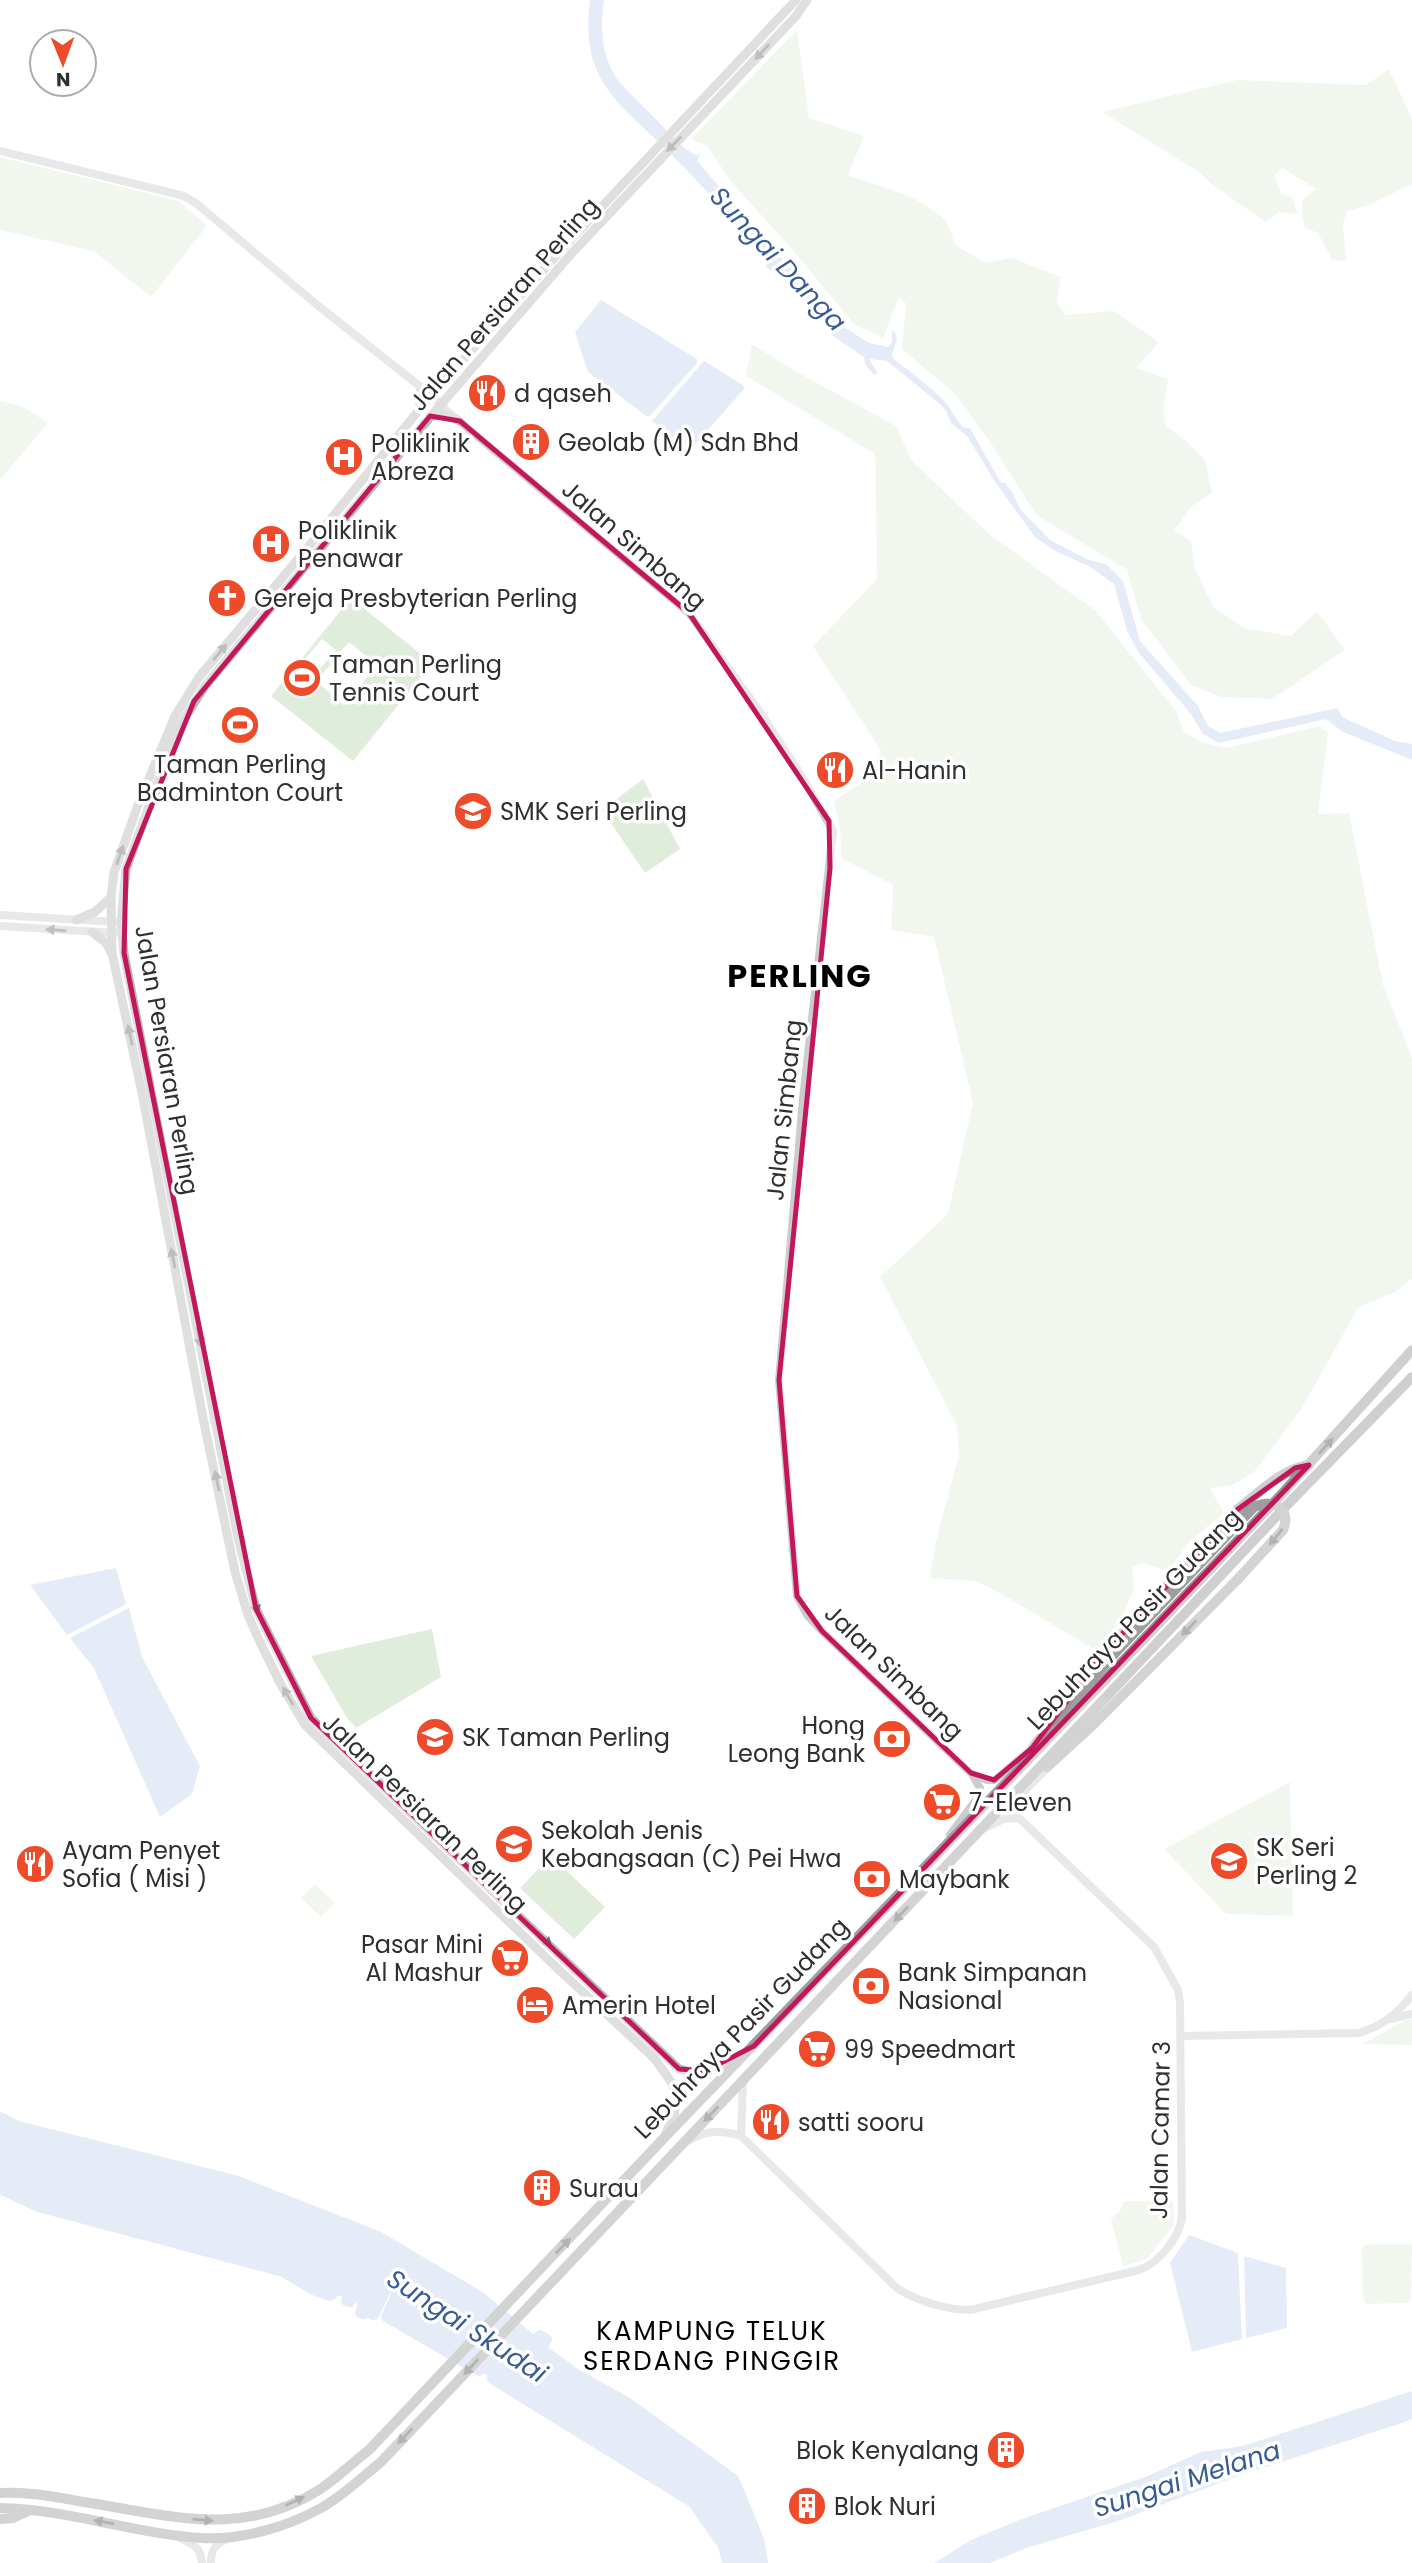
<svg xmlns="http://www.w3.org/2000/svg" width="1412" height="2563" viewBox="0 0 1412 2563" font-family="Poppins,sans-serif">
	<rect width="100%" height="100%" fill="#fff"/>
	<g fill="#e1eddc" fill-rule="evenodd">
		<path d="M797 30 809 118 864 136 848 175C880 187 920 195 944 219 950 225 952 237 955 245L986 263 1012 258 1061 277 1057 303 1065 315 1114 311 1159 342 1136 368 1168 379 1163 409 1166 426 1185 440 1205 460 1212 493 1191 507 1174 531 1191 541 1195 568 1213 607 1244 628 1291 636 1317 611 1345 650 1272 699 1221 697 1191 685 1141 619 1127 570 1036 515 990 442 955 394 902 349 906 304 899 297 883 338 854 324 791 248 732 183 707 146 691 139Z"/>
		<polygon points="1389,69 1412,119 1412,184 1369,205 1347,211 1343,224 1346,261 1332,260 1318,233 1305,228 1302,215 1302,200 1316,189 1283,168 1274,175 1281,194 1292,197 1298,214 1279,212 1266,222 1215,187 1199,172 1102,112 1237,80 1366,85"/>
		<polygon points="0,157 179,201 207,226 151,297 93,251 0,230"/>
		<polygon points="752,344 799,373 896,426 912,461 989,534 1096,611 1176,711 1184,732 1201,742 1226,748 1320,726 1328,733 1318,814 1349,813 1383,985 1412,1058 1412,1278 1397,1291 1358,1308 1302,1408 1255,1471 1233,1485 1210,1488 1224,1513 1190,1541 1168,1571 1142,1563 1132,1567 1134,1588 1122,1617 1100,1653 1005,1596 976,1581 930,1578 935,1545 959,1455 957,1426 880,1277 948,1214 973,1103 934,937 891,930 893,885 841,858 840,826 834,801 869,778 881,751 813,646 877,579 875,454 746,376"/>
		<polygon points="0,401 22,406 48,423 0,480"/>
		<path d="M351 598 432 663 353 761 271 696ZM322 639 336 650 318 671 304 660ZM349 642 377 665 344 705 316 681 331 664 329 662 333 656 335 658Z"/>
		<polygon points="643,779 680,849 645,873 602,810"/>
		<polygon points="432,1629 441,1677 356,1728 347,1718 311,1656"/>
		<polygon points="1290,1782 1293,1916 1226,1914 1164,1849"/>
		<polygon points="551,1856 605,1907 574,1939 520,1888"/>
		<polygon points="315,1884 335,1903 321,1917 301,1898"/>
		<polygon points="1407,2019 1412,2020 1412,2045 1363,2044"/>
		<polygon points="1124,2201 1173,2201 1174,2225 1147,2259 1123,2266 1111,2219 1120,2211"/>
		<polygon points="1366,2244 1412,2244 1411,2300 1405,2303 1367,2304 1363,2300 1362,2248"/>
	</g>
	<g fill="#c7d5ed">
		<path d="M590 0H604C600 30 601 58 620 83L684 148 697 156 702 149 697 161 788 266 819 294 842 326 869 343 888 347 892 342V331L895 332 897 339 892 355 894 359C910 372 927 384 941 398 952 407 954 420 965 428H970L1001 483H1005L1012 492 1020 509 1050 540 1089 560 1106 564 1123 581 1140 641 1198 706 1208 726 1220 733 1338 708 1342 717 1395 741 1412 744V760L1343 732 1326 719 1219 743 1203 734 1191 714 1139 653 1127 631 1114 584 1089 566 1055 551 1035 537 995 482 968 437 951 423 946 411 941 405 887 361 869 359 878 373 874 375 865 364 864 357 833 336 795 289 766 267 767 262C740 226 705 189 674 157 622 104 579 85 590 0Z"/>
		<polygon points="601,300 697,359 697,363 650,416 646,416 588,372 575,332"/>
		<polygon points="704,361 743,385 745,388 690,450 652,421"/>
		<polygon points="116,1568 126,1604 67,1635 30,1585"/>
		<polygon points="129,1608 142,1657 200,1766 192,1794 160,1817 94,1668 70,1638"/>
		<polygon points="0,2117 18,2126 235,2180 380,2237 481,2297 533,2341 540,2335 547,2339 543,2349 578,2375 628,2402 734,2479 759,2539 763,2563 727,2563 723,2546 693,2503 444,2349 386,2317 398,2291 389,2286 374,2315 364,2311 363,2314 360,2313 363,2302 353,2295 350,2302 346,2301 348,2293 338,2290 330,2296 313,2290 283,2272 38,2207 0,2189"/>
		<polygon points="1189,2235 1238,2253 1242,2339 1192,2352 1170,2263"/>
		<polygon points="1244,2256 1286,2268 1287,2328 1246,2338"/>
		<polygon points="1412,2391 1412,2419 1402,2423 1241,2475 1118,2521 1026,2548 990,2563 934,2563 971,2540 1019,2520 1145,2477 1201,2452 1243,2446"/>
	</g>
	<g fill="none" stroke-linecap="round" stroke-linejoin="round">
		<g stroke="#c7d5ed" stroke-width="10">
			<polyline points="0,2117 18,2126 235,2180 380,2237 481,2297 534,2341 540,2335 547,2339 542,2349 578,2375 627,2402 734,2479 759,2539 763,2563"/>
			<polyline points="0,2189 38,2207 283,2272 313,2290 330,2296 338,2290 349,2293 346,2301 350,2302 353,2295 363,2302 360,2313 363,2314 364,2311 374,2315 388,2286 398,2291 386,2317 479,2371"/>
			<polyline points="492,2379 693,2503 723,2546 727,2563"/>
		</g>
		<g stroke="#ccc" stroke-width="8">
			<polyline points="0,151 164,191 184,196 197,204 316,304 441,403 446,410 689,613 760,712 803,778 833,831 803,1099 779,1380 797,1596 807,1615 822,1631 971,1773 987,1780 994,1780 1032,1748"/>
			<polyline points="0,915 116,922"/>
			<polyline points="0,926 115,933"/>
			<polyline points="983,1829 1004,1819 1019,1818"/>
			<polyline points="950,1835 979,1796 980,1788 973,1776"/>
			<polyline points="1391,2019 1412,2014"/>
			<path d="M1181 2036 1359 2033C1382 2026 1397 2014 1412 1995"/>
			<polyline points="741,2136 743,2080"/>
			<path d="M690 2140C705 2130 724 2130 741 2136L898 2289C918 2301 947 2310 970 2310L1139 2270C1159 2263 1178 2239 1182 2218L1180 2003 1178 1990 1154 1947 1019 1818 1013 1805 1015 1801 1048 1767"/>
			<path d="M178 2537C193 2545 200 2545 202 2563"/>
			<path d="M211 2563C211 2549 215 2545 227 2539"/>
		</g>
		<g stroke="#b9b9b9" stroke-width="9">
			<polyline points="420,408 420,392"/>
			<polyline points="432,416 444,414 460,421"/>
			<polyline points="76,920 95,912 111,897"/>
			<polyline points="92,932 106,943 111,952"/>
			<path d="M738 2057C719 2069 700 2076 679 2069L311 1718 256 1609 238 1538 124 953 121 922 126 869 173 741 184 719 205 686 437 409 571 254 796 16 807 0"/>
			<polyline points="666,2133 674,2116 677,2097 672,2083 654,2058 559,1970 305,1725 280,1683 259,1640 248,1615 235,1572 203,1418 142,1093 112,953 111,897 114,872 138,805 175,716 199,677 309,546 427,400 563,248 796,0"/>
		</g>
		<g stroke="#9e9e9e" stroke-width="10">
			<path d="M1033 1747C1059 1714 1088 1685 1115 1653"/>
			<polyline points="1047,1767 1095,1723 1237,1580"/>
			<path d="M0 2493C30 2491 61 2498 90 2503 173 2516 242 2538 319 2490 336 2479 352 2463 369 2450L664 2138 1099 1686"/>
			<path d="M0 2508C68 2509 135 2534 202 2538 242 2540 287 2527 321 2508 343 2496 362 2477 381 2462L1109 1694"/>
			<polyline points="0,2519 13,2518 28,2511"/>
		</g>
		<g stroke="#969696" stroke-width="10">
			<polyline points="1099,1686 1279,1497 1412,1350"/>
			<polyline points="1109,1694 1287,1505 1412,1377"/>
			<path d="M1053 1721 1096 1662 1238 1509C1258 1493 1282 1469 1309 1465"/>
		</g>
		<path stroke="#9e9e9e" stroke-width="10" d="M1115 1653 1254 1507C1273 1498 1292 1508 1283 1530L1237 1580"/>
	</g>
	<defs><path id="oneway-solid" d="M-6-.8H1V-3.2L6.5 0L1 3.2V.8H-6Z" transform="scale(1.75)"/></defs>
	<g fill="#6d6d6d">
		<use href="#oneway-solid" transform="translate(762 52) rotate(133)"/>
		<use href="#oneway-solid" transform="translate(674 144) rotate(134)"/>
		<use href="#oneway-solid" transform="translate(220 652) rotate(-50)"/>
		<use href="#oneway-solid" transform="translate(120 855) rotate(-71)"/>
		<use href="#oneway-solid" transform="translate(130 1035) rotate(-102)"/>
		<use href="#oneway-solid" transform="translate(173 1258) rotate(-101)"/>
		<use href="#oneway-solid" transform="translate(199 1337) rotate(79)"/>
		<use href="#oneway-solid" transform="translate(217 1481) rotate(-102)"/>
		<use href="#oneway-solid" transform="translate(255 1604) rotate(72)"/>
		<use href="#oneway-solid" transform="translate(288 1696) rotate(-120)"/>
		<use href="#oneway-solid" transform="translate(544 1939) rotate(43)"/>
	</g>
	<use fill="#767676" href="#oneway-solid" transform="translate(56 930) rotate(-176)"/>
	<use fill="#535353" href="#oneway-solid" transform="translate(1326 1446) rotate(-48)"/>
	<g fill="#565656">
		<use href="#oneway-solid" transform="translate(1276 1537) rotate(129)"/>
		<use href="#oneway-solid" transform="translate(1189 1628) rotate(135)"/>
		<use href="#oneway-solid" transform="translate(901 1914) rotate(134)"/>
		<use href="#oneway-solid" transform="translate(711 2114) rotate(134)"/>
		<use href="#oneway-solid" transform="translate(563 2246) rotate(-46)"/>
		<use href="#oneway-solid" transform="translate(471 2367) rotate(133)"/>
		<use href="#oneway-solid" transform="translate(405 2436) rotate(134)"/>
		<use href="#oneway-solid" transform="translate(295 2501) rotate(-25)"/>
		<use href="#oneway-solid" transform="translate(203 2520) rotate(5)"/>
		<use href="#oneway-solid" transform="translate(104 2522) rotate(-170)"/>
	</g>
	<path d="M0 0H1412V2563H0ZM430 416 460 421 689 613 829 821 830 868 779 1380 797 1596 822 1631 971 1773 994 1780 1032 1748 1096 1662 1238 1509 1295 1468 1309 1465 754 2046 705 2071 679 2069 311 1718 256 1609 124 953 126 869 194 701Z" fill="#fff" fill-opacity=".55" fill-rule="evenodd"/>
	<path fill="none" stroke="#c2185b" stroke-width="5" stroke-linejoin="round" d="M430 416 460 421 689 613 829 821 830 868 779 1380 797 1596 822 1631 971 1773 994 1780 1032 1748 1096 1662 1238 1509 1295 1468 1309 1465 754 2046 705 2071 679 2069 311 1718 256 1609 124 953 126 869 194 701Z"/>
	<defs>
		<g id="restaurant-disc" transform="scale(2.0125)"><circle r="9.5" fill="#ed4b2a" stroke="#fff"/><path d="M-5-6h1v4h1v-4h1v4h1v-4h1v5L-1.5 .5V6h-2V.5L-5-1ZM5-6V6H3V1.5H1.5Q1.5-4 5-6Z" fill="#fff"/></g>
		<g id="building-disc" transform="scale(2.0125)"><circle r="9.5" fill="#ed4b2a" stroke="#fff"/><path d="M-4-6H4V6H1V3H-1V6H-4ZM-2.5-4.3h1.7v1.8h-1.7ZM.8-4.3h1.7v1.8H.8ZM-2.5-1h1.7V.8h-1.7ZM.8-1h1.7V.8H.8Z" fill="#fff"/></g>
		<g id="hospital-disc" transform="scale(2.0125)"><circle r="9.5" fill="#ed4b2a" stroke="#fff"/><path d="M-5-5h3v3.5h4V-5h3V5h-3V1.5h-4V5h-3Z" fill="#fff"/></g>
		<g id="church-disc" transform="scale(2.0125)"><circle r="9.5" fill="#ed4b2a" stroke="#fff"/><path d="M-1.2-6h2.4v3.5h3.3v2.4h-3.3V6h-2.4V-.1h-3.3v-2.4h3.3Z" fill="#fff"/></g>
		<g id="stadium-disc" transform="scale(2.0125)"><circle r="9.5" fill="#ed4b2a" stroke="#fff"/><path d="M0-5a6.5 5 0 1 0 0 10a6.5 5 0 1 0 0-10ZM-3.5-1.8h7v3.6h-7Z" fill="#fff"/></g>
		<g id="school-disc" transform="scale(2.0125)"><circle r="9.5" fill="#ed4b2a" stroke="#fff"/><path d="M0-5L7-2L0 1L-7-2ZM-4 1L0 2.5L4 1V4Q0 6-4 4Z" fill="#fff"/></g>
		<g id="bank-disc" transform="scale(2.0125)"><circle r="9.5" fill="#ed4b2a" stroke="#fff"/><path d="M-6-4H6V4H-6ZM0-2.3a2.3 2.3 0 1 0 0 4.6a2.3 2.3 0 1 0 0-4.6Z" fill="#fff"/></g>
		<g id="supermarket-disc" transform="scale(2.0125)"><circle r="9.5" fill="#ed4b2a" stroke="#fff"/><path d="M-6-5.5h2.5l.6 2H6L4.5 2H-2.5L-4.4-4H-6ZM-1.5 3.2a1.3 1.3 0 1 0 .1 0ZM3 3.2a1.3 1.3 0 1 0 .1 0Z" fill="#fff"/></g>
		<g id="hotel-disc" transform="scale(2.0125)"><circle r="9.5" fill="#ed4b2a" stroke="#fff"/><path d="M-6-4.5h1.5V1H6V5H4.5V3h-9V5H-6ZM-4 0a1.8 1.8 0 1 1 3.6 0ZM.5 0V-2.5h3Q6-2.5 6 0Z" fill="#fff"/></g>
	</defs>
	<g fill-rule="evenodd">
		<use href="#restaurant-disc" x="487" y="393"/>
		<use href="#building-disc" x="531" y="442"/>
		<use href="#hospital-disc" x="344" y="457"/>
		<use href="#hospital-disc" x="271" y="544"/>
		<use href="#church-disc" x="227" y="598"/>
		<use href="#stadium-disc" x="302" y="678"/>
		<use href="#stadium-disc" x="240" y="725"/>
		<use href="#restaurant-disc" x="835" y="770"/>
		<use href="#school-disc" x="473" y="811"/>
		<use href="#school-disc" x="435" y="1737"/>
		<use href="#bank-disc" x="892" y="1739"/>
		<use href="#supermarket-disc" x="942" y="1802"/>
		<use href="#school-disc" x="514" y="1844"/>
		<use href="#school-disc" x="1229" y="1861"/>
		<use href="#restaurant-disc" x="35" y="1864"/>
		<use href="#bank-disc" x="872" y="1879"/>
		<use href="#supermarket-disc" x="510" y="1958"/>
		<use href="#bank-disc" x="871" y="1986"/>
		<use href="#hotel-disc" x="535" y="2005"/>
		<use href="#supermarket-disc" x="817" y="2049"/>
		<use href="#restaurant-disc" x="771" y="2122"/>
		<use href="#building-disc" x="542" y="2188"/>
		<use href="#building-disc" x="1006" y="2450"/>
		<use href="#building-disc" x="807" y="2506"/>
	</g>
	<g text-anchor="middle" dominant-baseline="central" stroke-width="7" stroke-linejoin="round" paint-order="stroke">
		<g font-size="24" fill="#2f2f2f" stroke="#fff">
			<text transform="translate(504 304) rotate(-49)">Jalan Persiaran Perling</text>
			<text transform="translate(634 545) rotate(41)">Jalan Simbang</text>
			<text transform="translate(167 1060) rotate(80)">Jalan Persiaran Perling</text>
			<text transform="translate(784 1110) rotate(-84)">Jalan Simbang</text>
			<text transform="translate(1134 1619) rotate(-46)">Lebuhraya Pasir Gudang</text>
			<text transform="translate(894 1672) rotate(44)">Jalan Simbang</text>
			<text transform="translate(425 1813) rotate(44)">Jalan Persiaran Perling</text>
			<text transform="translate(741 2028) rotate(-46)">Lebuhraya Pasir Gudang</text>
			<text transform="translate(1160 2130) rotate(-89)">Jalan Camar 3</text>
		</g>
		<g font-size="24" fill="#2f2f2f" stroke="#fff" text-anchor="start">
			<text x="514" y="393">d qaseh</text>
			<text x="558" y="442">Geolab (M) Sdn Bhd</text>
			<text x="371" y="443">Poliklinik<tspan x="371" dy="28">Abreza</tspan></text>
			<text x="298" y="530">Poliklinik<tspan x="298" dy="28">Penawar</tspan></text>
			<text x="254" y="598">Gereja Presbyterian Perling</text>
			<text x="329" y="664">Taman Perling<tspan x="329" dy="28">Tennis Court</tspan></text>
			<text x="240" y="764" text-anchor="middle">Taman Perling<tspan x="240" dy="28">Badminton Court</tspan></text>
			<text x="862" y="770">Al-Hanin</text>
			<text x="500" y="811">SMK Seri Perling</text>
			<text x="865" y="1725" text-anchor="end">Hong<tspan x="865" dy="28">Leong Bank</tspan></text>
			<text x="462" y="1737">SK Taman Perling</text>
			<text x="969" y="1802">7-Eleven</text>
			<text x="541" y="1830">Sekolah Jenis<tspan x="541" dy="28">Kebangsaan (C) Pei Hwa</tspan></text>
			<text x="1256" y="1847">SK Seri<tspan x="1256" dy="28">Perling 2</tspan></text>
			<text x="62" y="1850">Ayam Penyet<tspan x="62" dy="28">Sofia ( Misi )</tspan></text>
			<text x="899" y="1879">Maybank</text>
			<text x="483" y="1944" text-anchor="end">Pasar Mini<tspan x="483" dy="28">Al Mashur</tspan></text>
			<text x="898" y="1972">Bank Simpanan<tspan x="898" dy="28">Nasional</tspan></text>
			<text x="562" y="2005">Amerin Hotel</text>
			<text x="844" y="2049">99 Speedmart</text>
			<text x="798" y="2122">satti sooru</text>
			<text x="569" y="2188">Surau</text>
			<text x="979" y="2450" text-anchor="end">Blok Kenyalang</text>
			<text x="834" y="2506">Blok Nuri</text>
		</g>
		<g font-size="26" font-style="italic" fill="#395b95" stroke="#fff">
			<text transform="translate(778 259) rotate(47)">Sungai Danga</text>
			<text transform="translate(467 2326) rotate(33)">Sungai Skudai</text>
			<text transform="translate(1187 2479) rotate(-18)">Sungai Melana</text>
		</g>
		<g font-size="26" letter-spacing="2" fill="#000" stroke="#fff">
			<text x="712" y="2331">KAMPUNG TELUK<tspan x="712" dy="30">SERDANG PINGGIR</tspan></text>
		</g>
		<g font-size="32" font-weight="bold" letter-spacing="2" fill="#000" stroke="#fff">
			<text x="800" y="975">PERLING</text>
		</g>
	</g>
	<g transform="translate(63 63) rotate(179)"><circle r="33" fill="#ffffff" stroke="#acacac" stroke-width="2"/>
	<path d="M0-5L12 26L0 18L-12 26Z" fill="#ed4b2a"/>
	<text y="-10" font-size="19" font-weight="bold" text-anchor="middle" fill="#2f2f2f">N</text>
	</g>
</svg>
